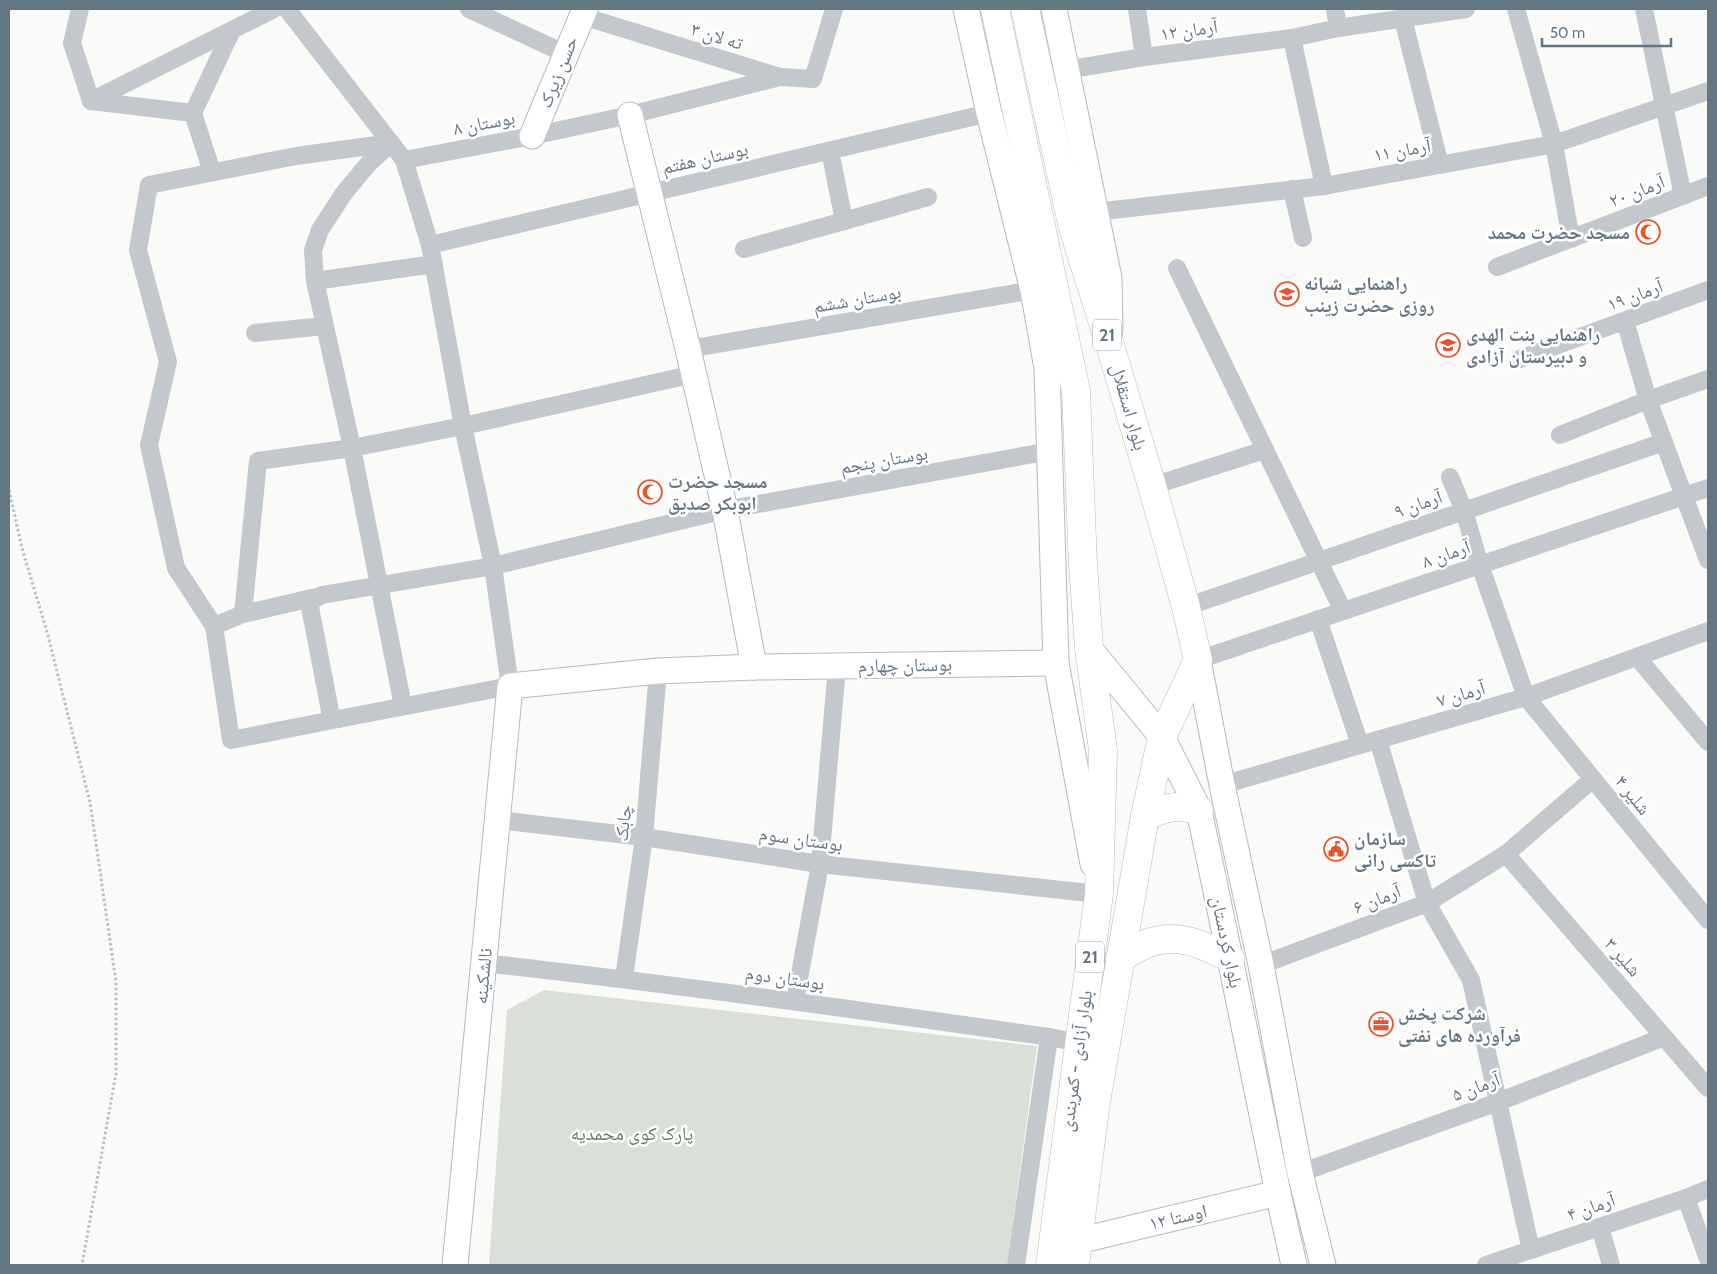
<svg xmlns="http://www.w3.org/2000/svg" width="1717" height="1274" viewBox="0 0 1717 1274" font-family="Cabin,'Noto Naskh Arabic',sans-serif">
	<rect width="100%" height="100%" fill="#fafaf8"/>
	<polygon fill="#dadfd7" points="544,990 1037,1046 1007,1265 489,1265 507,1010"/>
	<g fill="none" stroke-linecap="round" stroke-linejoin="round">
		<g stroke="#b3babf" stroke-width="27">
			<g id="secondary">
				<polyline points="966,9 989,113 1033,290 1047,368 1056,663 1093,864"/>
				<polyline points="1054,9 1109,278 1110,330"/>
				<polyline points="630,115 688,349 725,510 754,667"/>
				<polyline points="532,136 585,9"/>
				<polyline points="1089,648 1162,737 1199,810 1230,958 1278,1193 1294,1265"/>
				<polyline points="1198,660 1222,785 1261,965 1300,1173 1323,1265"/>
				<polyline points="1078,1241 1278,1193"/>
				<polyline points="455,1265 510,686 658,671 754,667 1056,663"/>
			</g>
		</g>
		<g stroke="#b5babe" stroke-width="29">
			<g id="primary">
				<polyline points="995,9 1076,391 1083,565 1089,648 1103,750 1099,894 1050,1265"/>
				<polyline points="1025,9 1073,228 1110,345 1152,486 1186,607 1198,660 1162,737 1145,816 1095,1108 1075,1265"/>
				<path d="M1145 816C1170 806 1172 805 1199 810"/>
				<path d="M1120 958C1129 953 1139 947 1148 943 1179 932 1203 945 1230 958"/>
			</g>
		</g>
		<polyline stroke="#bbbfc2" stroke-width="3" stroke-dasharray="2.5 2.5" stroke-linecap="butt" points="9,490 22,548 47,632 90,802 116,982 116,1073 82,1265"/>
		<g stroke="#c3c8cc" stroke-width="18">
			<polyline points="80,9 72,43 91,101"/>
			<polyline points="287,9 404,160 430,245 463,426 493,566 510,686 338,719 331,716 310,607 312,600 322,595 493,566 725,510 1050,451"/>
			<polyline points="469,9 566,54"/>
			<polyline points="1137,9 1144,57"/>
			<polyline points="1335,9 1338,28"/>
			<polyline points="1516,9 1554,144 1571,239"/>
			<polyline points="1644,9 1683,196"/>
			<polyline points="582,16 780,77 813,79 834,9"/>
			<polyline points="1403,19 1440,165"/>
			<polyline points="1292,38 1324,186"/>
			<polyline points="1066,70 1144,57 1292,38 1338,28 1466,9"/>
			<polyline points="91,101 274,9"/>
			<polyline points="91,101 193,113 212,172"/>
			<polyline points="193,113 232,30"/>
			<polyline points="391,143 369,163 344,193 320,230 313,250 315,281 352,448 403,706"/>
			<polyline points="830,151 844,221 928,197"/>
			<polyline points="404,160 532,136 630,115 780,77"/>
			<polyline points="1292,189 1303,238"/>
			<polyline points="1095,212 1324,186 1554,144 1708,91"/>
			<polyline points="430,245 989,113"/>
			<polyline points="744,249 844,221"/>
			<polyline points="1497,267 1708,186"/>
			<polyline points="1177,268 1343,611"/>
			<polyline points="315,281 434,264"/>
			<polyline points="1625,321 1648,400 1708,560"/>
			<polyline points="255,333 324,326"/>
			<polyline points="688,349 1033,290"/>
			<polyline points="1520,359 1708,290"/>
			<polyline points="1560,435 1648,400 1708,379"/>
			<polyline points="1450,477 1464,511 1480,565 1526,697 1708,920"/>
			<polyline points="1152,486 1265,450"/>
			<polyline points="316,597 243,614 258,461 352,448 463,426 694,374"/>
			<polyline points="1186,607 1664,442"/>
			<polyline points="243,614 214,626 231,740 338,719"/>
			<polyline points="1318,619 1360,745"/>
			<polyline points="214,626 176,568 149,445 168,362 138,250 149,185 296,156 391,143"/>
			<polyline points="1637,657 1708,742"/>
			<polyline points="1198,660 1708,488"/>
			<polyline points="1378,740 1427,903 1471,980 1531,1250"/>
			<polyline points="1222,785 1526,697 1708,631"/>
			<polyline points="498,820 644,837 820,864 1099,894"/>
			<polyline points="1506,854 1708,1088"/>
			<path d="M484 963C673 984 861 1010 1049 1037L1079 1043"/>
			<polyline points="1261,965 1427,903 1506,854 1593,779"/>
			<polyline points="624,978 644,837 658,671"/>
			<polyline points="795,1001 820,864 837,666"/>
			<polyline points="1300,1173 1498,1102 1664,1037"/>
			<polyline points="1686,1198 1708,1259"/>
			<polyline points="1600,1227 1611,1265"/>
			<polyline points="1016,1265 1049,1037"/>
			<polyline points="1486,1265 1686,1198 1708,1189"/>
		</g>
		<use href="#secondary" stroke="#fff" stroke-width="25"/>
		<use href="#primary" stroke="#fff" stroke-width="28"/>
	</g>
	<defs>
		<g id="mosque-ring" transform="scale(1.25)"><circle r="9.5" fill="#fff" stroke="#e4572e" stroke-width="1.5"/><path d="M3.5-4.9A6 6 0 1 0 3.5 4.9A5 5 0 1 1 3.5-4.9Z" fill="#e4572e"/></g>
		<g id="school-ring" transform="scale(1.25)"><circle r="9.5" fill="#fff" stroke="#e4572e" stroke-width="1.5"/><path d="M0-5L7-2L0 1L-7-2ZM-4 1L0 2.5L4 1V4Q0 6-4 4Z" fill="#e4572e"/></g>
		<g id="civic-ring" transform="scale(1.25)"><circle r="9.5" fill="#fff" stroke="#e4572e" stroke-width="1.5"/><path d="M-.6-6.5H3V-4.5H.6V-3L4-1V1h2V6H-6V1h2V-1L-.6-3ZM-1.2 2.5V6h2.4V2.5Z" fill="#e4572e"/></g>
		<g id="office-ring" transform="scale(1.25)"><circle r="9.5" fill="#fff" stroke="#e4572e" stroke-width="1.5"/><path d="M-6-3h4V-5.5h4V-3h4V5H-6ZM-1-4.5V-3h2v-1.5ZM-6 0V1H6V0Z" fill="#e4572e"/></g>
	</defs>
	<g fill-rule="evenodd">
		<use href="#mosque-ring" x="1648" y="232"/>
		<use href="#school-ring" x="1287" y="294"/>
		<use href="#school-ring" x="1448" y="345"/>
		<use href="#mosque-ring" x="650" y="492"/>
		<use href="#civic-ring" x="1336" y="849"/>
		<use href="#office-ring" x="1381" y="1024"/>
	</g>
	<g text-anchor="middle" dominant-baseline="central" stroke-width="5" stroke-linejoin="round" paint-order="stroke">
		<g fill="#fff" stroke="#939fa8" stroke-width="1">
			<rect x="1093" y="319.5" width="28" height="31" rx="4"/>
			<rect x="1076" y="941.5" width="28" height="31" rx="4"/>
		</g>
		<g font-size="18" font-weight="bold" fill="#657683">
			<text x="1107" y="335">21</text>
			<text x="1090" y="957">21</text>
		</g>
		<g font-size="19" fill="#657683" stroke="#fff">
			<text transform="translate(1189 30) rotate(-8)">آرمان ۱۲</text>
			<text transform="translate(717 36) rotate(17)">ته لان ۳</text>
			<text transform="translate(558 72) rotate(-68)">حسن زیرک</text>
			<text transform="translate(484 123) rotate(-11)">بوستان ۸</text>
			<text transform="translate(1402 150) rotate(-10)">آرمان ۱۱</text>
			<text transform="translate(705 158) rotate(-13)">بوستان هفتم</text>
			<text transform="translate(1637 191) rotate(-21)">آرمان ۲۰</text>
			<text transform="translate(1635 295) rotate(-20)">آرمان ۱۹</text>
			<text transform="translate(857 299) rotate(-10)">بوستان ششم</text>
			<text transform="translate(1129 407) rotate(74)">بلوار استقلال</text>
			<text transform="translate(884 460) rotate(-10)">بوستان پنجم</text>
			<text transform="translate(1418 504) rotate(-19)">آرمان ۹</text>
			<text transform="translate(1446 554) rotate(-19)">آرمان ۸</text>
			<text transform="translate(905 665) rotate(-1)">بوستان چهارم</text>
			<text transform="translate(1461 694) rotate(-16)">آرمان ۷</text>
			<text transform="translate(1633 795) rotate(51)">شلیر ۴</text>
			<text transform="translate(623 823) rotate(-84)">چابک</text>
			<text transform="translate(801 839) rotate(8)">بوستان سوم</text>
			<text transform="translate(1377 899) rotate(-21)">آرمان ۶</text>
			<text transform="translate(1227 942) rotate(78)">بلوار کردستان</text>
			<text transform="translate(1623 957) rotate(49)">شلیر ۳</text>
			<text transform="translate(483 976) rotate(-85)">نالشکینه</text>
			<text transform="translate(785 978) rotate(8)">بوستان دوم</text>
			<text transform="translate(1076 1061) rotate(-82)">بلوار آزادی - کمربندی</text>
			<text transform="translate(1476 1087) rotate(-20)">آرمان ۵</text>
			<text transform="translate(1591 1207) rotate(-19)">آرمان ۴</text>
			<text transform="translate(1178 1217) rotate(-13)">اوستا ۱۲</text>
		</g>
		<g font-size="19" font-weight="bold" fill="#657683" stroke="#fff" text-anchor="start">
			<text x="1630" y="232" text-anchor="end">مسجد حضرت محمد</text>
			<text x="1304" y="283">راهنمایی شبانه<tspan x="1304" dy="22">روزی حضرت زینب</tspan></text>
			<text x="1466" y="334">راهنمایی بنت الهدی<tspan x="1466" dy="22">و دبیرستان آزادی</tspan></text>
			<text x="668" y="481">مسجد حضرت<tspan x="668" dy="22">ابوبکر صدیق</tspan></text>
			<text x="1354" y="838">سازمان<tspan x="1354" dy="22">تاکسی رانی</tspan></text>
			<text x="1398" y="1013">شرکت پخش<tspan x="1398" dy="22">فرآورده های نفتی</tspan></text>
		</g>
		<g font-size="19" fill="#687a64" stroke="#fff">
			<text x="632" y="1133">پارک کوی محمدیه</text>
		</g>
	</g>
	<rect width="1717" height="1274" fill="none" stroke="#657683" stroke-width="20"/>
	<path d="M1542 38v8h129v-8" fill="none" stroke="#657683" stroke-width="2.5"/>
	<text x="1550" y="38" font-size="15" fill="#657683" stroke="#ffffff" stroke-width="4" paint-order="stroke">50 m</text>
</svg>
